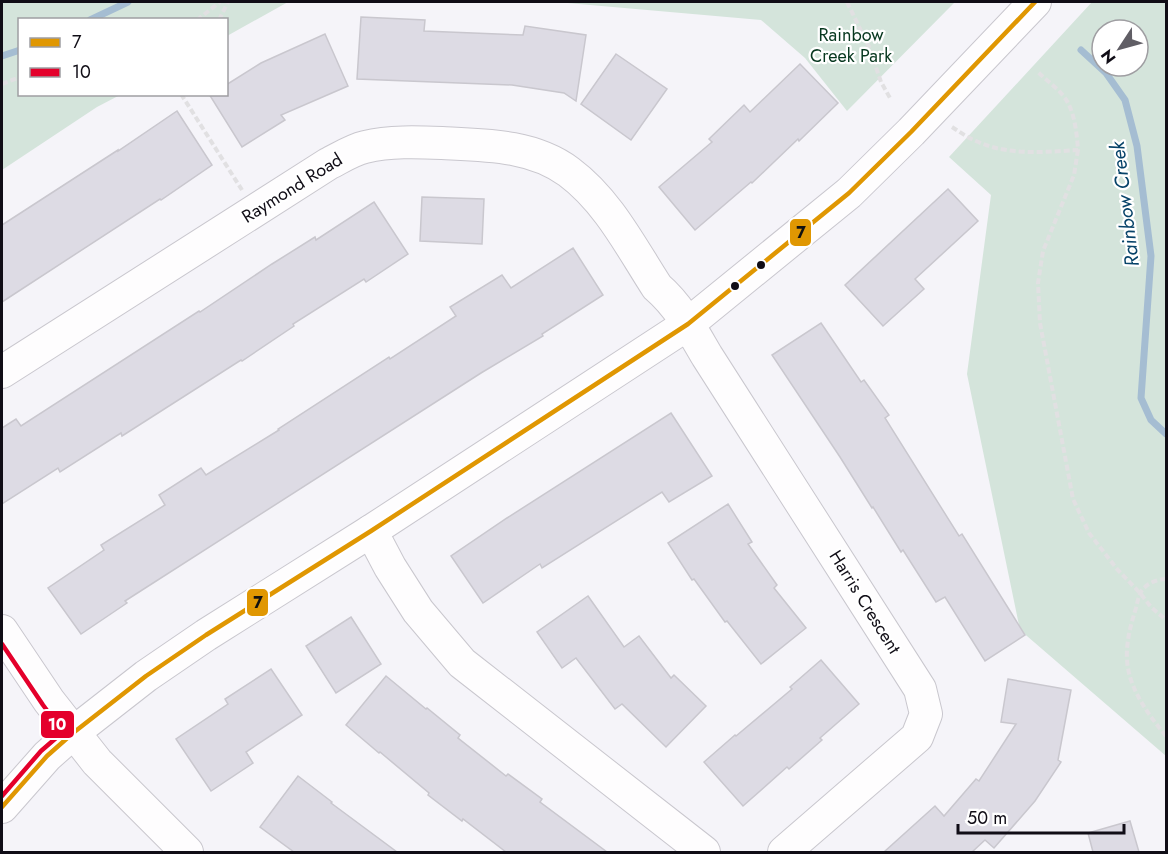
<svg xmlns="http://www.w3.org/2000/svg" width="1168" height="854" viewBox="0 0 1168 854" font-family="Jost,sans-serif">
	<rect width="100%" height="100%" fill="#f5f4f9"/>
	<g fill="#d4e4db" fill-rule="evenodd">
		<polygon points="2,2 288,2 227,36 226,20 20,20 20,94 120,95 97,107 2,170"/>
		<polygon points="556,2 955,2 847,111 805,58 761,20"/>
		<path d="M1092 2H1166V756L1020 630 967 374 991 195 949 157ZM1102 30H1138V66H1102Z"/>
	</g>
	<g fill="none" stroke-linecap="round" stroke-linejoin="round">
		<g stroke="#a5bdd2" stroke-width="7">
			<polyline points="90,20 128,2"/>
			<polyline points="1081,50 1106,73 1125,100 1137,146 1151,256 1141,398 1151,420 1166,434"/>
			<polyline points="2,56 20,50"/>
		</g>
	</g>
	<g fill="#dddbe4" stroke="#c9c7ce" stroke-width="1.5">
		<polygon points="361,17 425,20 424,31 523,35 525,26 586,35 576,101 564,93 512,85 357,79"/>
		<polygon points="325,34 348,86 281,115 285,120 242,147 209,94 226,94 226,85 261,63"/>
		<polygon points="616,54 667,89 631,140 581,104"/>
		<polygon points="800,64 838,103 799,141 798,139 752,183 751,182 695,230 659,187 712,142 709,139 744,105 750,112"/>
		<polygon points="177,111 212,165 161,200 160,199 2,302 2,225 118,150 118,151"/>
		<polygon points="948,189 978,221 915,279 924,289 883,326 845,285"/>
		<polygon points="422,197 484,199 482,244 420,241"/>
		<polygon points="374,202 408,254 366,282 364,279 293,324 294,326 242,361 241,360 122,436 121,433 60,472 58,468 2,504 2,428 16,419 21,426 199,311 200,312 272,264 315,237 316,240"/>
		<polygon points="573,248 603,295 542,334 543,336 481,373 125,601 127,603 81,634 48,588 104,550 101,545 165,505 159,495 201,468 206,475 279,430 278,429 389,357 390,359 456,316 450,307 502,275 511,288"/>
		<polygon points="821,323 861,382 864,380 889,415 885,418 959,536 962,534 1025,635 985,661 945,597 936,602 903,550 901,552 873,507 872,508 840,457 772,355"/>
		<polygon points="671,413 712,476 669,502 662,492 542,568 540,564 483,603 451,556 507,518"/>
		<polygon points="728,504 752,542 748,544 777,585 774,588 806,628 761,664 727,621 725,622 694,579 692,580 668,543"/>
		<polygon points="588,596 624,647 639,636 671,678 674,675 706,706 666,747 622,704 615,709 576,658 562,668 537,632"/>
		<polygon points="351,617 381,664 336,693 306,646"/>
		<polygon points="821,660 859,704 820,738 822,740 789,769 787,767 743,806 704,762 735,735 736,736 792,689 790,687"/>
		<polygon points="271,669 302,715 246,752 253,763 211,791 176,739 228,704 225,699"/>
		<polygon points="386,676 426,709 427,708 460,735 458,738 506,776 508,774 542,799 540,802 607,852 506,852 463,819 462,821 428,795 429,793 380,752 379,753 346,725"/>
		<polygon points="1008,679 1071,690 1058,760 1061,762 1035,801 994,848 985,840 972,852 884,852 935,806 944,816 976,779 979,781 1016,724 1001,722"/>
		<polygon points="298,776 332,802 331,803 397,852 294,852 260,827"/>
		<polygon points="1130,821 1139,852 1093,852 1088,833"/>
	</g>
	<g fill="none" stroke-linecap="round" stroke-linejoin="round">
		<g stroke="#c9c7ce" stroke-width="34">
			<g id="minor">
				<path d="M2 372 328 164C340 158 352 150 365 147 390 141 417 142 442 143 485 145 533 145 569 172 608 201 631 247 657 287 679 306 693 332 707 356L920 689 926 714 917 737 784 852"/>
				<polyline points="371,531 390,567 418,611 462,663 704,852"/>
				<polyline points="2,631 49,701 97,762 187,852"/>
				<polyline points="2,807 47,756 73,733 146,676 206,635 371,531 688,324 849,193 911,132 1035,2"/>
			</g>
		</g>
		<g stroke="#e1e0e2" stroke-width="4" stroke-dasharray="6 3" stroke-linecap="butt">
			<polyline points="847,2 869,47 881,82 890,98"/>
			<polyline points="197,20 220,2"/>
			<polyline points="219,20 228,2"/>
			<polyline points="2,84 20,77"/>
			<polyline points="181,94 242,190"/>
			<path d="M952 127C960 132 968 138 976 141 1008 156 1044 152 1078 150 1077 135 1075 116 1068 103 1062 91 1048 82 1038 72"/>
			<polyline points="1078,150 1074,175 1043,251 1038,283 1040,323 1073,499 1089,533 1117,569 1140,593 1151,607 1166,620"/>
			<path d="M1166 579C1159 579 1150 582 1145 587 1139 592 1138 600 1136 608 1129 630 1123 653 1130 677 1137 699 1151 718 1166 736"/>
		</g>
		<use href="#minor" stroke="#fefdfe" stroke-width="32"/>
		<g stroke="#fff" stroke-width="9">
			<polyline id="bus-1" points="2,807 47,756 73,733 146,676 206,635 371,531 688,324 849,193 911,132 1035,2"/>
		</g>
		<g stroke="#fff" stroke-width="9">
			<polyline id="bus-2" points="2,644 43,705 63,732 41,751 2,796"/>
		</g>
		<use href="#bus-1" stroke="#e09702" stroke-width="4.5"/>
		<use href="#bus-2" stroke="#e4002b" stroke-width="4.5"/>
	</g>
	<g fill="#100d16" stroke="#fff" stroke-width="2">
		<circle cx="761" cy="265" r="5"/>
		<circle cx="735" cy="286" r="5"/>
	</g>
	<g text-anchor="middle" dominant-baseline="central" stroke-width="4.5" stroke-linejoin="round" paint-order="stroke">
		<g font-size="18" fill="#07381f" stroke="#fff">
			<text x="851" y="35">Rainbow<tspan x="851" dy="21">Creek Park</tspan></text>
		</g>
		<g font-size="18" fill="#100d16" stroke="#fff">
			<text transform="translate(292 188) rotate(-32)">Raymond Road</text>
			<text transform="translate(865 602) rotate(58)">Harris Crescent</text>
		</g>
		<g font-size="20" font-style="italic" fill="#074369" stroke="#fff">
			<text transform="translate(1125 204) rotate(-97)">Rainbow Creek</text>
		</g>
	</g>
	<g stroke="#fff" stroke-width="2">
		<rect x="789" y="218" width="23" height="29" rx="6" fill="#e09702"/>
		<rect x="246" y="588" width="23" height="29" rx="6" fill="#e09702"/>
		<rect x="40" y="710" width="35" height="29" rx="6" fill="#e4002b"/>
	</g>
	<g font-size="16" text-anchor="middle" font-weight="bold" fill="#fff">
		<text x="57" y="730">10</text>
	</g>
	<g font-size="16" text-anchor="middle" font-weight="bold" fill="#111">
		<text x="801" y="238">7</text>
		<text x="258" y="608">7</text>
	</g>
	<rect width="1168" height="854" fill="none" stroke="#100d16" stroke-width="6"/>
	<rect x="18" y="18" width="210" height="78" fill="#ffffff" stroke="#9f9ea2" stroke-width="1.5"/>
	<rect x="30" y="38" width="30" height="9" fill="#e09702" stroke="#9f9ea2" stroke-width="1.5"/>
	<text x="72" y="48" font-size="18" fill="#100d16">7</text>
	<rect x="30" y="68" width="30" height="9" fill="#e4002b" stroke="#9f9ea2" stroke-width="1.5"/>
	<text x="72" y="78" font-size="18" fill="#100d16">10</text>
	<g transform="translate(1120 48) rotate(234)"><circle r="28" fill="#ffffff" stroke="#9f9ea2" stroke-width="1.5"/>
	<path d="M0-4.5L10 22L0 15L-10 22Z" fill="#605e65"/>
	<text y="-9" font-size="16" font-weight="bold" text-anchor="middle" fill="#100d16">N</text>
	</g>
	<path d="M958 824v9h166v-9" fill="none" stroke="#100d16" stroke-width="3"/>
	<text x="967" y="824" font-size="18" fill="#100d16" stroke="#ffffff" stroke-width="4.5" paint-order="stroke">50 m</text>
</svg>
